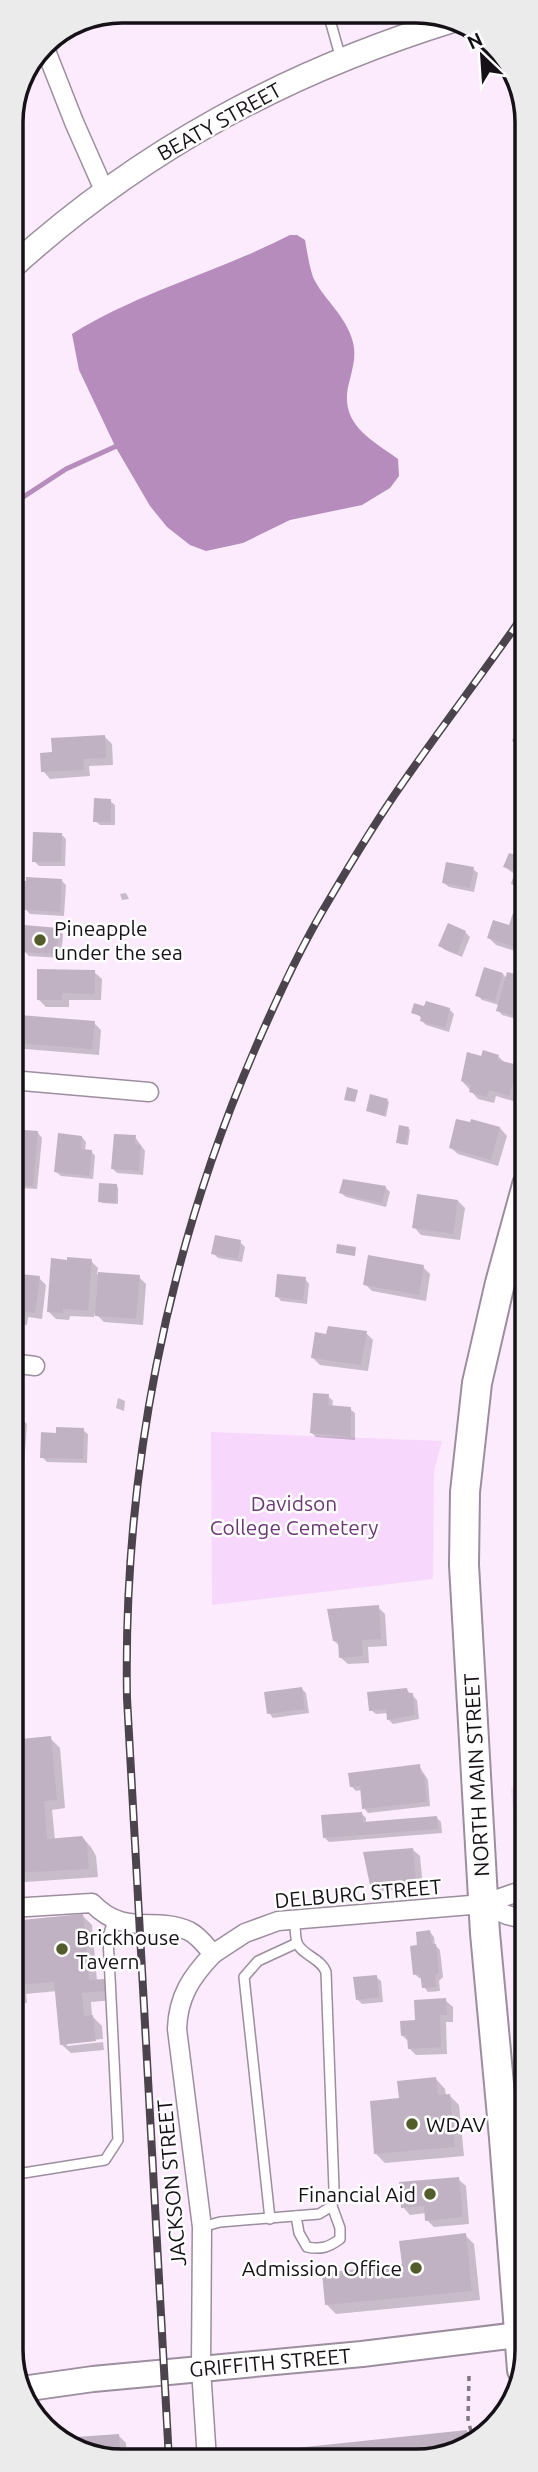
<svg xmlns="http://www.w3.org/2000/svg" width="538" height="2472" viewBox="0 0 538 2472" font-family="Ubuntu,sans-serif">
	<rect width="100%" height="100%" fill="#fbebfd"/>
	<polygon fill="#f1dcf4" points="527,1786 527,1987 511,1788"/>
	<polygon fill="#f7d7fc" points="211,1432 442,1441 434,1471 433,1579 212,1605"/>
	<path fill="#b58cbc" d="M290 235H297L305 240C307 251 309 265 313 277 322 297 343 313 351 336 357 352 354 363 350 379 337 422 367 437 398 459L399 476 390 488 362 505 290 520 243 543 206 551 190 545 167 527 150 506 115 446 79 370 72 334C141 291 218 272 290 235Z"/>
	<g fill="#0003">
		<polygon points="225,12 270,12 232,24"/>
		<polygon points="105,737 112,744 113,765 89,766 90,776 50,779 43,771"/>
		<polygon points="110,801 115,805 115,825 100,825 95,821"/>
		<polygon points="61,834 66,839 65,866 39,866 34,861"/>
		<polygon points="527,860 527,892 520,891 513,883 516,875 505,867"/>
		<polygon points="473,869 478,873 474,892 449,887 444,883"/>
		<polygon points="61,880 66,885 64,916 30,914 20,903"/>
		<polygon points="126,893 129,899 122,900 120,894"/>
		<polygon points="527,920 527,955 496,945 489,938"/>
		<polygon points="58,930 63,934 61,958 29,956 24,951"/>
		<polygon points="465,932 470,937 462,957 445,950 440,946"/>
		<polygon points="94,972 102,979 101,1000 69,1000 69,1007 46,1007 38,999"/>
		<polygon points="503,974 507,979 527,979 527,1010 524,1021 502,1015 498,1010 499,1005 482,1000 477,995"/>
		<polygon points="425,1008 449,1009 454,1014 449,1032 426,1025 422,1021 422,1018 413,1012"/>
		<polygon points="94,1023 101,1030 99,1055 25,1049 18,1042"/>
		<polygon points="498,1056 506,1064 517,1066 524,1074 516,1102 496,1096 494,1103 478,1099 462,1081 483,1058"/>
		<polygon points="388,1101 389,1102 386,1117 368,1110"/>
		<polygon points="408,1128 410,1130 408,1145 400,1144 398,1142"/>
		<polygon points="500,1128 507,1136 498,1166 458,1154 450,1147"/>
		<polygon points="11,1130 38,1133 42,1138 37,1189 21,1188 16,1183 17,1170 11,1167"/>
		<polygon points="82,1137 86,1142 85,1151 91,1151 95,1156 93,1179 61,1176 56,1172"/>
		<polygon points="135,1137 145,1151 143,1175 117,1173 112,1168"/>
		<polygon points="117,1186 118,1188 118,1204 102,1203 100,1201"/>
		<polygon points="385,1187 390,1192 386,1207 346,1197 341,1193"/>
		<polygon points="458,1201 465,1208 460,1240 421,1235 414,1227"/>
		<polygon points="240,1242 245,1247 242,1262 218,1258 213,1253"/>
		<polygon points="91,1261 98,1268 97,1274 139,1277 146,1284 143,1325 104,1322 95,1313 94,1317 70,1316 69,1320 56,1319 49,1312"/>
		<polygon points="423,1267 430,1274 426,1301 372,1291 365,1284"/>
		<polygon points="11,1275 39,1278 46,1285 42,1319 28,1317 27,1325 11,1323"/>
		<polygon points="305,1279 309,1284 307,1304 281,1301 277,1296"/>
		<polygon points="366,1333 373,1340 368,1371 320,1365 313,1358 328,1336"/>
		<polygon points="328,1396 333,1401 332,1407 350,1409 355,1413 355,1440 316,1437 311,1432"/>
		<polygon points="118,1398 125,1401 124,1411 116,1408"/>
		<polygon points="11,1417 20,1417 27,1424 23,1477 11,1476"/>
		<polygon points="83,1430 88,1434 87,1463 47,1462 42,1457 58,1435"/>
		<polygon points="516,1493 527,1493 527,1531 523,1531 516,1524"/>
		<polygon points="378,1607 385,1614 387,1646 368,1647 369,1663 348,1664 340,1657 340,1646 334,1641"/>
		<polygon points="301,1688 306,1693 309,1713 273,1718 269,1713"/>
		<polygon points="407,1690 417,1700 419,1719 393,1724 388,1719 388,1713 376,1714 371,1710"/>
		<polygon points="50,1738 60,1748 65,1808 52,1810 55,1840 82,1837 91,1847 96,1856 98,1877 11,1883 11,1742"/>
		<polygon points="419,1766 428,1780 430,1806 368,1813 364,1808 362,1790 356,1791 351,1786"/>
		<polygon points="361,1813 366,1818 366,1824 437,1818 441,1822 442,1833 329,1842 325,1838"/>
		<polygon points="412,1849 420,1856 423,1887 379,1891 372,1884"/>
		<polygon points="83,1916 92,1925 97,1981 104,1981 114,1990 114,2000 91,2002 92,2016 102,2026 103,2039 67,2042 67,2046 103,2042 104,2050 71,2053 61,2044 57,1991 26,1994 27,2003 11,2004 11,1922"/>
		<polygon points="430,1932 434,1937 435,1945 440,1950 443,1977 439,1981 440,1991 428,1992 424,1987 423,1978 419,1978 415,1974 419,1946"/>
		<polygon points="376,1977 381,1981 383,2002 362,2004 357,1999"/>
		<polygon points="445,2000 453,2007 453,2022 446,2022 447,2054 416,2055 409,2048 409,2042 402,2035"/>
		<polygon points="436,2079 445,2089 446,2096 450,2096 459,2105 464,2156 385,2163 376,2154 401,2100"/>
		<polygon points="458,2179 466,2186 469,2224 434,2227 427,2220 426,2213 410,2215 403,2207"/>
		<polygon points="465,2235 474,2244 480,2300 336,2314 327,2305"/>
		<polygon points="466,2432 474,2439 431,2461 289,2460 288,2451"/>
		<polygon points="119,2436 126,2443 127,2459 99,2459 79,2447 78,2439"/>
	</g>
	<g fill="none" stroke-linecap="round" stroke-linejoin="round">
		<polyline stroke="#b58cbc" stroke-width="5" points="11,505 66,469 121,444"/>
	</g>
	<g fill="#c1b2c3">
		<polygon points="519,725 527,729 527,748 512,741"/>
		<polygon points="105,735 106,758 83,759 84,770 41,772 40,753 52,752 51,738"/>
		<polygon points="94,798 111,799 111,822 93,822"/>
		<polygon points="33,832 62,833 61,862 32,862"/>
		<polygon points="509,853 527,858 527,889 511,884 515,871 503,867"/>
		<polygon points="446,862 474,867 470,888 442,883"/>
		<polygon points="26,877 62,879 60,912 24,910 24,904 18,904 19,881 26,881"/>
		<polygon points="513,913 527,918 527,951 487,938 493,920 509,925"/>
		<polygon points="448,923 466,931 457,954 438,946"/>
		<polygon points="24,925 59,928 57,954 22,952"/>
		<polygon points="484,967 503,973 495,1001 475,996"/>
		<polygon points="37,969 95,970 95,994 62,993 62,1000 37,1000"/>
		<polygon points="507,972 527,977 527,991 519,1017 496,1011"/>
		<polygon points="426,1001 450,1008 445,1028 420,1021 421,1016 411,1013 414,1003 424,1006"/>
		<polygon points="19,1015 95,1021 92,1049 16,1043"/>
		<polygon points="483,1050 499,1055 497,1060 518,1065 509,1096 489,1090 487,1097 469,1092 471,1085 461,1081 467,1052 481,1056"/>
		<polygon points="347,1087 358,1090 355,1102 344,1100"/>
		<polygon points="370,1094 388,1099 384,1116 366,1111"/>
		<polygon points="456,1119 470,1122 471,1119 500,1127 491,1160 449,1148"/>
		<polygon points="399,1125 409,1127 406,1144 396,1143"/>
		<polygon points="11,1129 38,1131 33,1186 14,1184 16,1166 11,1166"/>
		<polygon points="58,1133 82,1136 81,1149 92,1150 89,1176 54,1172"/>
		<polygon points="114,1134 136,1135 135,1144 141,1145 139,1171 111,1169"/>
		<polygon points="343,1179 386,1186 382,1203 339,1193"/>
		<polygon points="99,1183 117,1184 116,1203 98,1202"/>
		<polygon points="417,1194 458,1200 453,1234 412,1228"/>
		<polygon points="215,1235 241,1240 238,1259 211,1254"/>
		<polygon points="337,1244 356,1247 355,1256 336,1253"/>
		<polygon points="368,1255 424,1265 419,1295 363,1285"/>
		<polygon points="67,1257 92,1259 88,1311 63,1309 63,1313 47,1312 51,1258 67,1260"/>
		<polygon points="98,1272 140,1275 136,1319 95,1316"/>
		<polygon points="11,1273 40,1276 35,1313 21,1311 20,1318 11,1317"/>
		<polygon points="277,1274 306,1277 303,1300 275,1297"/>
		<polygon points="328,1326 367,1331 361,1365 311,1358 315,1332 326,1334"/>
		<polygon points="313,1393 329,1394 328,1405 351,1407 351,1437 310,1433"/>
		<polygon points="11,1415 21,1416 17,1471 11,1470"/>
		<polygon points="56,1427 84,1428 83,1459 40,1458 41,1432 56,1433"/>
		<rect x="514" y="1491" width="13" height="34"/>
		<polygon points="379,1605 381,1639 362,1640 363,1656 339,1658 338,1641 333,1641 327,1609"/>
		<polygon points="302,1687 305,1709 267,1714 264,1692"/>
		<polygon points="407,1688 408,1693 413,1693 415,1715 387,1720 386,1709 369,1711 367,1692"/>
		<polygon points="51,1736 57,1800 44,1801 47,1839 82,1836 87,1844 89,1869 11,1873 11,1740"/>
		<polygon points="420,1764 421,1774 424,1774 427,1802 362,1809 360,1786 350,1787 348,1773"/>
		<polygon points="362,1812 363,1822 437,1816 438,1829 323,1838 321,1815"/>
		<polygon points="413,1848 416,1881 370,1885 363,1852"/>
		<polygon points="83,1914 89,1980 105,1979 106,1991 82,1993 84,2016 93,2015 96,2041 60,2045 54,1982 18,1985 19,1994 11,1995 11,1921"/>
		<polygon points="430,1930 432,1944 436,1944 439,1972 435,1976 436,1987 422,1988 420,1974 413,1975 410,1946 417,1945 416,1932"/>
		<polygon points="377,1975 379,1997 356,2000 353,1977"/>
		<polygon points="446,1998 447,2015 440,2015 441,2047 408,2049 407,2035 401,2036 400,2021 415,2020 414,2000"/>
		<polygon points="436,2077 438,2095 450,2094 455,2147 374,2154 370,2101 399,2098 397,2081"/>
		<polygon points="459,2177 463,2217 425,2221 424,2206 401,2208 399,2182"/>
		<polygon points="466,2233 472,2291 325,2305 322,2273 402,2264 399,2241"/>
		<polygon points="467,2430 468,2442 431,2461 287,2460 286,2449"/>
		<polygon points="119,2434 121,2459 99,2459 77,2446 76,2437"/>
	</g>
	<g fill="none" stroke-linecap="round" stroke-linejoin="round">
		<g stroke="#9c8e9e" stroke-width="12">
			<g id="service">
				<polyline points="328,13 341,59"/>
				<polyline points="11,2175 105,2160 118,2140 108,1937 113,1920"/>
				<path d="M296 2216 299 2233 307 2247C321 2250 329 2247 340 2239V2228L332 2206"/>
				<polyline points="270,2219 244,1977 258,1961 297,1943"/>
				<path d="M202 2227 220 2222 319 2214 332 2206 334 2189 326 1972C321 1958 303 1956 297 1943 295 1936 295 1926 295 1919"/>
			</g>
		</g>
		<g stroke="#9c8e9e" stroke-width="21">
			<g id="minor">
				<polyline points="43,43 74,122 104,190"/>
				<polyline points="11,1080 149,1092"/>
				<polyline points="11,1363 35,1366"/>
				<polyline points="483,1904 507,1915 527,1920"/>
				<path d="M11 1908 92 1903C126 1938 154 1915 189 1931 199 1936 206 1946 213 1954L245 1933 278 1921 483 1904 515 1893 527 1892"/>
				<path d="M207 2460 201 2369 202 2227 177 2029C178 1997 191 1977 213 1954"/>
			</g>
		</g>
		<g stroke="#9c8e9e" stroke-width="26">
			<path id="tertiary" d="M11 268C141 150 286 72 454 20"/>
		</g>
		<g stroke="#9c8e9e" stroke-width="28">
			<polyline id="secondary" points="22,2389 93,2379 362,2354 518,2335"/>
		</g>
		<g stroke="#9c8e9e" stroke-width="32">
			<polyline id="primary" points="522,2370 504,2138 485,1933 464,1565 465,1492 477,1383 500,1283 527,1185"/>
		</g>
		<polyline stroke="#827883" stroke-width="3.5" stroke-dasharray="5 5" stroke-linecap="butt" points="469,2376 468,2419 473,2440"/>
		<use href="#service" stroke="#fff" stroke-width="9"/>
		<use href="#minor" stroke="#fff" stroke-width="18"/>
		<use href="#tertiary" stroke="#fff" stroke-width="23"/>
		<use href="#secondary" stroke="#fff" stroke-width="24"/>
		<use href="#primary" stroke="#fff" stroke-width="28"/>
		<g stroke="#4b444c" stroke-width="8">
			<path id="rail" d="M169 2460 127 1698C123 1475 166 1254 255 1049 277 998 300 948 329 900 352 861 376 821 402 784 443 725 486 669 527 610"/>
		</g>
		<use href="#rail" stroke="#fefefe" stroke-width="5" stroke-dasharray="16" stroke-linecap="butt"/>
	</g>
	<g fill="#535c2b" stroke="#fefefe" stroke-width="2.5">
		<circle cx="40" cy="940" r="7"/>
		<circle cx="62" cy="1949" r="7"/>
		<circle cx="412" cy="2124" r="7"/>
		<circle cx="430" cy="2194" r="7"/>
		<circle cx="416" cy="2268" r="7"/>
	</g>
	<g text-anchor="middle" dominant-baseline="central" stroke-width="5" stroke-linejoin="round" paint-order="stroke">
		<g font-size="21" fill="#161117" stroke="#fefefe">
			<text transform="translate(219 121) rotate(-29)">BEATY STREET</text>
			<text transform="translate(476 1775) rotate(-93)">NORTH MAIN STREET</text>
			<text transform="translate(358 1893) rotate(-5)">DELBURG STREET</text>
			<text transform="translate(171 2183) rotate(-95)">JACKSON STREET</text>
			<text transform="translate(270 2362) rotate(-5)">GRIFFITH STREET</text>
		</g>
		<g font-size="21" fill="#161117" stroke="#fefefe" text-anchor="start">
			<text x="54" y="928">Pineapple<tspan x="54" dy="24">under the sea</tspan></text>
			<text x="76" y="1937">Brickhouse<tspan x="76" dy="24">Tavern</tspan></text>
			<text x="426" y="2124">WDAV</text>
			<text x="416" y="2194" text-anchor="end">Financial Aid</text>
			<text x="402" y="2268" text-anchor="end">Admission Office</text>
		</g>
		<g font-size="21" fill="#6c3875" stroke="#fefefe">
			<text x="294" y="1503">Davidson<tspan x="294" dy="24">College Cemetery</tspan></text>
		</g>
	</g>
	<path d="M0 0H538V2472H0ZM122 23H416A99 99 0 0 1 515 122V2350A99 99 0 0 1 416 2449H122A99 99 0 0 1 23 2350V122A99 99 0 0 1 122 23Z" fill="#ebebec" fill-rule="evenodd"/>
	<path fill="none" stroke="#161117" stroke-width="3.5" d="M122 23H416A99 99 0 0 1 515 122V2350A99 99 0 0 1 416 2449H122A99 99 0 0 1 23 2350V122A99 99 0 0 1 122 23Z"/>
	<g transform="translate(482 56) rotate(335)" stroke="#fefefe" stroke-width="5" paint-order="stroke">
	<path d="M0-5L12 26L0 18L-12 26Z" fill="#161117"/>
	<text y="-10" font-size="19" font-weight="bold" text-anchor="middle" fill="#161117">N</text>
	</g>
</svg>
